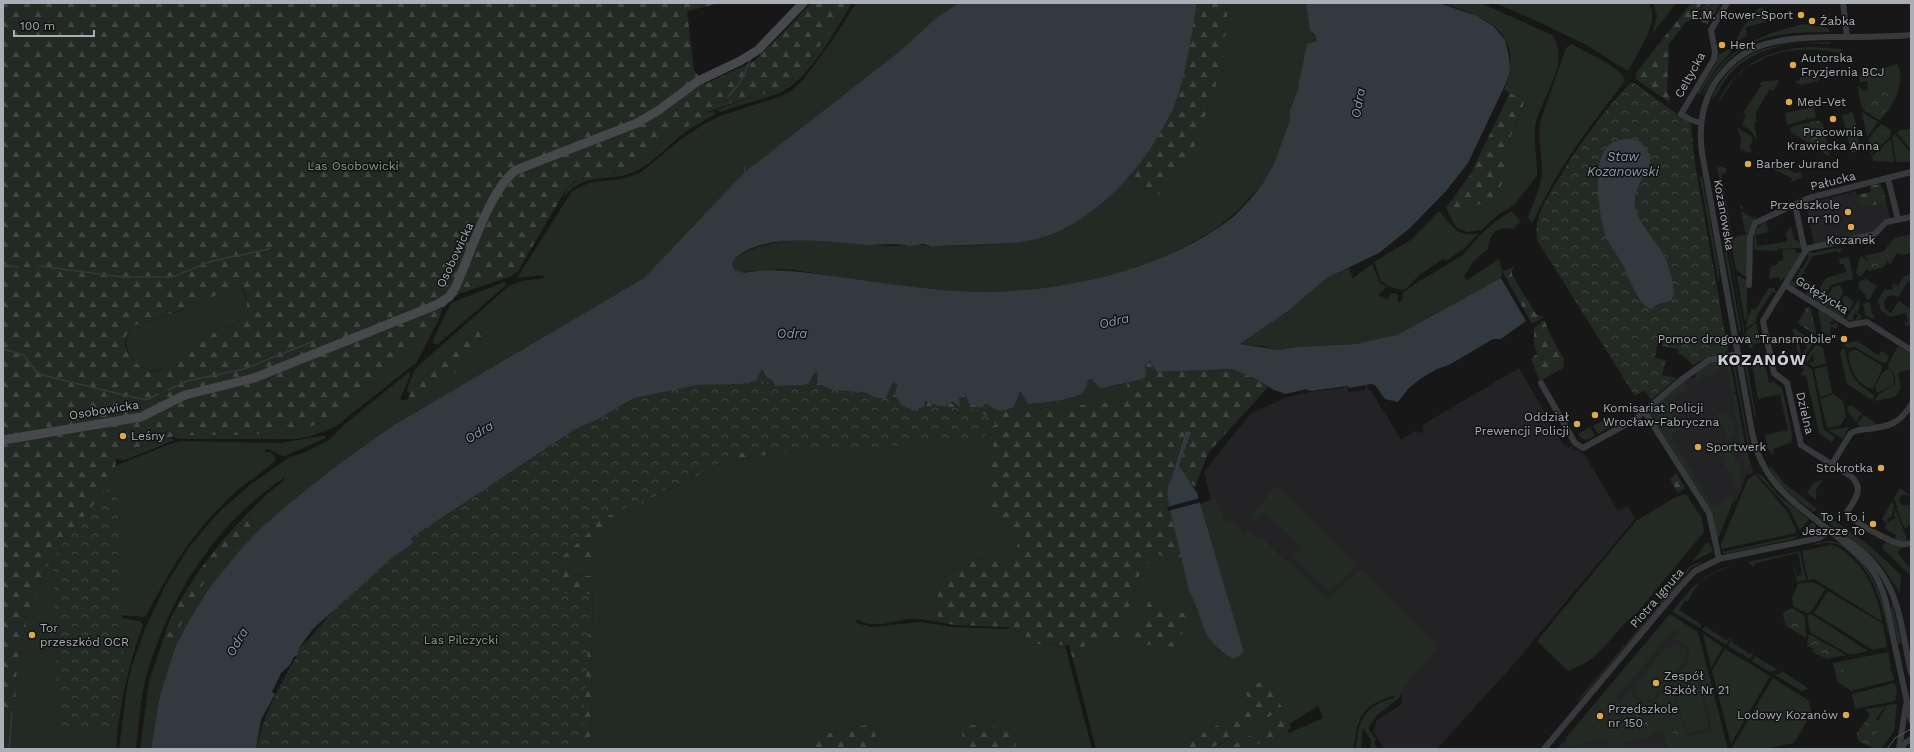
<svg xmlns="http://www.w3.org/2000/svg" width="1914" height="752" viewBox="0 0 1914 752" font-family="'Work Sans',sans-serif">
	<defs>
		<pattern id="forest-firs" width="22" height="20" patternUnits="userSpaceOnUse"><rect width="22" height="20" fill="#232a24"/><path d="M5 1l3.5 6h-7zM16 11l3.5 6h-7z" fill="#404642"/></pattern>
		<pattern id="park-crowns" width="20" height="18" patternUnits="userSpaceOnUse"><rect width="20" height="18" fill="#232a24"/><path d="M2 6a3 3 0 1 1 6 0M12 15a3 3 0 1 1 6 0" fill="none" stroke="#404642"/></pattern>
	</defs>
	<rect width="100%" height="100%" fill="#171718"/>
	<g fill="#232325">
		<polygon points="1856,191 1860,207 1886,203 1890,218 1883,220 1873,232 1814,244 1806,204"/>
		<polygon points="1727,360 1747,452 1753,472 1746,476 1737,500 1711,514 1648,411 1686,378 1696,378"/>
		<polygon points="1519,368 1563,444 1568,448 1572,446 1574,450 1576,449 1585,455 1618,511 1628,506 1635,519 1513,665 1437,749 1384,749 1373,731 1377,720 1402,704 1402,675 1216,522 1204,472 1250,414 1287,397 1310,392 1347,387 1348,391 1350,392 1365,390 1365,385 1367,384 1368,389 1370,389 1401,440 1415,431 1421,433 1424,431 1422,426 1429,421"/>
		<polygon points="1670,614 1693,652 1713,732 1699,749 1557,749 1563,741 1567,741 1566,738"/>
	</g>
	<g fill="#232a24" fill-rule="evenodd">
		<path d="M848 3H852C837 28 809 79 783 91 764 100 741 104 721 112L716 110C730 104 743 100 757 96 764 94 773 92 780 89 803 77 834 26 848 3Z"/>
		<path d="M856 3H959L937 17 900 51 765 157 644 278 394 425 340 463 287 505 261 528 239 551 210 587 191 617 176 645 160 695 151 749H140L149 681 165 634V640L191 604 206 579 252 525 248 513 267 494 284 481V478C214 524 169 598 146 677 140 700 139 725 136 749H119L126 693 131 668 145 629 166 584 190 546 219 512 251 484 290 457 301 454 328 441 345 424 409 372H410V376L400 399C418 405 453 377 465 363 473 355 478 344 483 334L478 330 414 386 410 395 407 390 413 373 418 366 509 286 522 281 544 278 543 275 517 278 572 191 591 182 622 179 640 173 680 140 704 124 720 116 782 96 792 90 804 79 831 42Z"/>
		<path d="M1228 3H1306L1312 34 1316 36 1315 41 1311 42 1303 61 1298 86 1299 87 1295 102H1293C1291 109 1291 116 1290 123 1284 143 1274 166 1263 183 1261 187 1256 191 1253 194 1235 215 1219 228 1195 241 1126 281 1037 295 958 291 903 288 848 278 793 270L780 269 743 272H738L733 268V260C773 229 842 244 889 246 904 246 918 243 932 247 956 244 980 247 1003 244 1056 238 1093 212 1130 176L1158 196 1193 150 1223 65Z"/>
		<path d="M1442 3H1481L1552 35C1572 64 1540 98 1535 127 1533 143 1538 160 1537 176L1514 205 1498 215 1481 230 1467 232 1457 228 1453 222 1493 191H1499L1503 181 1513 168 1501 161 1525 102 1504 90C1526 32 1488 18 1442 3Z"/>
		<path d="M1495 3H1648C1663 18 1636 54 1629 70H1626L1588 46 1539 22Z"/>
		<polygon points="1653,3 1676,3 1652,34 1657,16"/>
		<polygon points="1763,7 1766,22 1746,27 1747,36 1735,42 1741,30 1757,9"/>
		<path d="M1805 24 1828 28 1830 32C1769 32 1733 38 1703 96 1703 90 1708 83 1712 77 1733 44 1769 32 1805 24Z"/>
		<path d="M1831 42 1829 44C1791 41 1755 46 1729 75 1722 82 1718 95 1711 100 1736 44 1777 43 1831 42Z"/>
		<path d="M1571 44C1582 50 1625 69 1625 81 1588 128 1557 169 1532 224L1528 217C1534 202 1541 187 1542 172 1542 155 1538 139 1540 122L1566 48Z"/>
		<path d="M1812 47 1842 49 1844 56 1841 57 1839 53C1813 47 1779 48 1758 62 1750 66 1747 64 1741 73H1738L1717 105C1734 64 1770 48 1812 47Z"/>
		<polygon points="1729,49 1731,52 1717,67 1699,95 1698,92 1716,63 1718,55"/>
		<path d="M1897 64C1907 80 1893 110 1879 120 1860 108 1861 108 1858 86L1864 91 1868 90 1867 81 1860 82 1859 75Z"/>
		<polygon points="1812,71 1820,78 1818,81 1801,85 1794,82 1800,80 1800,77 1810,75 1809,72"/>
		<polygon points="1778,80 1778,83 1773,91 1770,89 1756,112 1756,122 1754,123 1757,139 1756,139 1751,131 1742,125 1746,115 1743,113 1760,87 1762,86 1760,84 1761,82"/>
		<polygon points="1814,107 1816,118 1806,119 1806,120 1787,125 1785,113"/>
		<path d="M713 111 716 114C703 121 690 128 679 137 666 148 653 162 638 170 609 185 586 169 563 198 569 182 582 176 599 175L600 172 620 173 641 163 675 132 687 127 708 112Z"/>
		<polygon points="1850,112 1853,113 1857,129 1846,131 1842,115 1849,114"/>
		<polygon points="1862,112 1878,122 1867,137 1862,113"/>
		<polygon points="1881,124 1891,130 1890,137 1871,154 1868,139"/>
		<polygon points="1737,127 1751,136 1753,141 1749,147 1752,149 1750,153 1740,149 1741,139"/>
		<polygon points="1911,129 1911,150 1897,133 1900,130"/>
		<polygon points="1857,132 1861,150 1852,153 1846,134"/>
		<polygon points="1895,134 1911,153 1911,162 1896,162 1892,138"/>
		<polygon points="1891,139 1894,162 1873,161 1872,156"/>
		<polygon points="1775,162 1795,173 1801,172 1802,178 1791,182 1792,178 1771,168"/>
		<polygon points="1717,166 1726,168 1726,173 1721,174 1725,196 1723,197"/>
		<polygon points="1702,176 1719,271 1719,284 1700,178"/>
		<polygon points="1723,199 1726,199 1732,237 1749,234 1747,276 1746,277 1736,270"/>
		<polygon points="1740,205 1743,207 1741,211 1753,218 1755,215 1756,218 1751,224 1750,232 1745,233"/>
		<path d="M1439 211C1455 228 1453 235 1478 234L1466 247 1446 261 1443 259 1419 275 1406 289 1401 290 1388 286 1381 281 1374 262 1412 239Z"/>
		<path d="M1511 211 1521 221 1513 229C1497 226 1490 232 1488 249L1474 261 1464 276 1467 280 1499 259 1502 271 1501 278 1397 335 1383 339 1356 344 1298 347 1278 350 1261 346 1247 345 1242 343 1288 311 1327 278 1349 268 1353 278 1372 264 1380 283 1386 287 1378 295 1387 299 1392 293 1398 294V303L1402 301 1403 293 1418 282 1463 255 1479 236 1495 222Z"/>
		<polygon points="1723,213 1745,336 1744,336 1723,214"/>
		<path d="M1766 222 1769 232 1756 235 1757 246 1785 242 1788 240 1785 235 1791 226 1794 239 1800 242 1801 248 1778 249V251L1755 250C1752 240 1754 226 1766 222Z"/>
		<polygon points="1723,230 1741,331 1739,332 1723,244"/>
		<polygon points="1911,234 1911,242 1902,244 1890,264 1887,262 1888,260 1882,256 1868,260 1864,256 1884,251 1894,238"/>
		<polygon points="1837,248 1837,249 1842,248 1839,254 1837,251 1813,256 1804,271 1806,274 1803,273 1796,283 1798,286 1794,288 1790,285 1790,281 1794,282 1800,271 1798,268 1802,269 1809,257 1807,254 1810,250 1812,253"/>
		<polygon points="1795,249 1796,253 1801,253 1787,276 1780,281 1779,277 1769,279 1771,266 1777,265 1778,261 1783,261 1783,250"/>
		<polygon points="1862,256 1867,261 1863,266 1867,269 1860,277 1856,273 1860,257"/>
		<polygon points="1849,257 1853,279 1831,285 1820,303 1806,294 1808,290 1816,294 1826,278 1846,272 1844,264 1840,264 1839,259"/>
		<polygon points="518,271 512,276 456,295 459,292"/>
		<polygon points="1911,274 1911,281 1908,282 1898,297 1894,295 1888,296 1884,302 1885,309 1891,313 1899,301 1911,309 1911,322 1909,326 1905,326 1905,322 1908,321 1906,313 1890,317 1881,311 1878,300 1884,290 1893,289 1892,285 1894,284 1898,286 1904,276"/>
		<polygon points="1739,276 1747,281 1747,315 1745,322 1737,277"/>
		<polygon points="1866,279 1877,286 1869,300 1867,300 1865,294 1860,290 1858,283 1860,281"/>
		<polygon points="504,282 506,284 505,286 438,344 437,345 433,343 433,340 451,303"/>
		<path d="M236 284 240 285C244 294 251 305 245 315 238 325 210 335 197 342 187 348 162 370 154 372 134 367 116 345 133 326L183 310Z"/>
		<polygon points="1840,285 1843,292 1840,299 1844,310 1847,312 1844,318 1822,304 1833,287"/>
		<polygon points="1769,288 1774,288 1776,293 1772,292 1757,315 1756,322 1746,328 1748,315 1751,313 1751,308 1755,310"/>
		<polygon points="1844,296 1847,296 1854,302 1849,311 1845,308 1842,299"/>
		<polygon points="1859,299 1860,306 1857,312 1860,315 1861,319 1854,321 1858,316 1856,313 1853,315 1854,317 1852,321 1846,319"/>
		<polygon points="1870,302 1872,314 1875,316 1873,319 1865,315 1863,303"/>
		<polygon points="442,309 439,319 417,362 335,427 308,437 295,439 179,439 173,437 178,435 244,435 283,432 307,428 340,414 362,397 415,349"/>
		<polygon points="1820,310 1834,320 1830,323 1831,325 1834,325 1835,322 1838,324 1836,329 1831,326 1829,336 1822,331 1818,311"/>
		<polygon points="1756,323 1761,343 1753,344 1752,348 1749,348 1746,331"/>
		<polygon points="1794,328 1814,342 1804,356 1803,353 1807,348 1798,337 1802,359 1799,358 1793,330"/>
		<polygon points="1857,341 1878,355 1881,351 1889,356 1887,362 1882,363 1855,347 1848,348 1844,346 1846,343"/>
		<polygon points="1816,344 1823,348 1826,363 1813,367 1809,364 1811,361 1814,363 1813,354 1807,363 1805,360"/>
		<path d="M1898 346 1911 354V369L1898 373 1901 388 1895 397 1874 401 1879 394 1895 385C1896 378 1895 373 1889 369L1888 364Z"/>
		<path d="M1843 348 1845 350C1851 378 1851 379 1875 396L1872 400 1847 384 1840 353Z"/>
		<path d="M1855 349 1881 365 1882 369 1873 389C1856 385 1850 369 1848 353Z"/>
		<polygon points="1764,357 1769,383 1774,382 1782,388 1793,438 1791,438 1792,442 1773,449 1774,454 1772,455 1767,447 1765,435 1788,430 1780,394 1758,399 1751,359"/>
		<polygon points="1746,359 1756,417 1755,418 1744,363"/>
		<polygon points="1728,360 1726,365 1697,382 1695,377 1696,373 1712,361"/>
		<polygon points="1729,360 1736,391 1732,393 1727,365"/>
		<polygon points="1732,360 1735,365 1750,448 1748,447 1746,435"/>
		<polygon points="1804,364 1812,369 1824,430 1835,437 1832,442 1819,433 1806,375 1802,376 1801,374 1804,369 1802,367"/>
		<polygon points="1827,366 1832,393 1820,397 1814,369"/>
		<polygon points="762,369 766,377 772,380 775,386 756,381"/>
		<polygon points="1889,369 1893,374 1894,385 1877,393 1875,386 1884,371"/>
		<path d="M1089 379H1092L1097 386H1115L1127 383 1126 400 1074 406 1059 411 1045 407 1028 412H1016L1014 407 1020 391 1028 404C1041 403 1077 401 1085 390 1087 387 1087 382 1089 379Z"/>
		<polygon points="1683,382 1688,390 1669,402 1681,425 1671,436 1713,507 1730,497 1734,499 1717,541 1710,510 1649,414 1661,406 1659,402"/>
		<polygon points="1736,393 1745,445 1741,446 1732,395"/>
		<polygon points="1833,394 1843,401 1846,416 1840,426 1827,428 1820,399"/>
		<polygon points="1850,405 1862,413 1856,422 1848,412 1847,408"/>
		<path d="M1720 413C1733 413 1739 434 1727 440L1724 433 1726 432 1716 414Z"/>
		<polygon points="1864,415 1878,425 1860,426 1857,424"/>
		<polygon points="1611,416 1616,424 1598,434 1593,426"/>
		<path d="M1590 427 1595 436C1588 440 1583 442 1578 434Z"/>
		<polygon points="1849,427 1843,439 1828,430"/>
		<path d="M995 434 990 494 1023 532 1011 563 998 559 965 560 940 581 936 610 939 622C929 621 919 618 910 619 892 621 873 630 857 619L856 623 872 627 920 622 953 627 1009 629V631L1026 632V644L1065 645 1092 749H1015L1017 740 964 729 962 731 963 749H887L876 745 875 723 802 739 805 749H590L593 576 567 575 568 558 596 527 607 531 618 520 650 498 723 463 770 454 912 443Z"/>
		<path d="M321 436H325L326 438 285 456C277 457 274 449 265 449V452H270L275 456V461C260 475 241 485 227 500 191 534 169 572 146 616L144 617 121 615 117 485 112 483V479L115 476V466L167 445 181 441 280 443Z"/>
		<polygon points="170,438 175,440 125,460 116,459 116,454"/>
		<polygon points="1732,444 1736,446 1737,451 1733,452 1734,462 1739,461 1741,480 1738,489 1720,455 1734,447"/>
		<polygon points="1746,447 1751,466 1748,468 1745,466 1742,448"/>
		<path d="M1770 465 1784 483 1815 507 1817 509 1814 512C1803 504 1768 480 1770 465Z"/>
		<polygon points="1755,474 1787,511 1796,530 1796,533 1721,549 1721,544 1748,479"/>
		<polygon points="1757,474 1762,475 1778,495 1809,519 1800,530 1789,509"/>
		<polygon points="1822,480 1816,490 1816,500 1807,493 1814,482"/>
		<polygon points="1277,487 1281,489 1356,563 1356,566 1330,592 1293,557 1302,548 1265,512 1256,521 1250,515 1275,488"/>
		<polygon points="1900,488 1911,496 1911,505 1910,498 1908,495 1902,495 1899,499 1902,505 1909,505 1911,507 1911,524 1905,529 1901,521 1894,498"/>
		<path d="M1686 494 1702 518 1704 532 1636 614C1621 623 1606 648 1591 659 1584 664 1576 667 1568 671L1537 641 1636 521 1676 497Z"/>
		<path d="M1216 498 1224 519 1236 525 1244 533 1248 530 1257 538H1262L1287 563 1289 561 1327 599 1361 569 1391 597 1437 644V649L1406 684 1399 698 1377 715 1368 728 1376 739 1374 743 1378 749H1370L1371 740 1363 728 1361 749H1356C1359 717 1364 707 1395 697V695C1363 705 1357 716 1354 749H1248L1288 729 1289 733 1323 718 1318 706 1289 724 1285 716 1226 749H1210L1225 742 1252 706 1174 749H1096L1073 660C1086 639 1095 641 1118 642L1141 570 1158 554 1184 569C1187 582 1190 590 1195 601 1205 624 1201 632 1219 651L1244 652 1200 504ZM1168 602 1169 622 1172 621 1176 647 1135 644Z"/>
		<polygon points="1892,501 1894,506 1892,516 1888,518 1887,523 1896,518 1894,516 1895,509 1908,541 1901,542 1895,538 1896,535 1884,528 1887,524 1882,519"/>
		<polygon points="1820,511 1870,546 1901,575 1900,593 1882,566 1871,555 1818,515"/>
		<polygon points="1812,522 1816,526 1815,532 1808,531 1808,536 1803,536 1802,533"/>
		<polygon points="1796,536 1797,538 1725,554 1722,552"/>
		<polygon points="1887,540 1902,548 1897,552 1911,569 1911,576 1882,548"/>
		<path d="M1828 541C1862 542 1891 605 1888 634 1882 603 1875 576 1851 554 1846 549 1840 544 1833 543 1827 542 1820 544 1815 545L1812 544Z"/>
		<polygon points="1707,542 1710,544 1713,551 1692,562"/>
		<path d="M1831 545C1838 546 1844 551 1850 556 1870 574 1877 596 1883 622L1814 579 1808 580 1802 551Z"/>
		<polygon points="1800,551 1806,580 1797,582 1794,568 1795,568 1797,576 1802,575 1798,553 1756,563 1753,567 1748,562"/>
		<path d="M50 559 53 560 56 616 101 728H113V721L124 680 121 618 140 621 143 625C128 666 119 706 116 749H3V709L13 710 16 691 17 661 29 613Z"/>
		<polygon points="1700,562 1701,563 1691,568 1661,605 1659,603 1690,566"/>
		<path d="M1732 566 1713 573 1699 582 1687 602 1685 601 1679 610 1702 625 1700 628 1673 612V610C1690 590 1704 571 1732 566Z"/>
		<polygon points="1813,582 1825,589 1811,612 1806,613 1793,606 1792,598 1798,584"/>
		<polygon points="1828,591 1883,624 1887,647 1873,650 1814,613"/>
		<polygon points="1892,603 1902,643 1898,644 1891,609"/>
		<polygon points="1658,606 1659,607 1580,700 1577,701"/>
		<polygon points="1792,608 1805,616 1806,638 1798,633 1805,631 1787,620 1788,627 1786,626 1783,615 1785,611"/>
		<path d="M1670 614 1698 632 1728 749H1667L1663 730 1651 733 1652 737 1623 743 1624 749H1609L1606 739 1568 747 1566 738ZM1674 629 1679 633 1673 639C1687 640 1694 652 1687 664L1653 703H1640L1634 699 1631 690 1619 703 1615 699ZM1699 676 1712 730 1686 737 1672 684Z"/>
		<polygon points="1811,614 1868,651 1850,655 1810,632 1807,615"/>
		<polygon points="1705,626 1726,640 1731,637 1726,645 1702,630"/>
		<polygon points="1703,634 1723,647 1711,668"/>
		<polygon points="1809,634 1846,655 1827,659 1811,651 1813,649 1828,657 1831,651 1816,642 1817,639 1808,641 1810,647 1808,647 1807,643"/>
		<polygon points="1732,638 1732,642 1750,654 1754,652 1750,659 1728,646"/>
		<path d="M1675 644C1684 645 1688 653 1685 661L1653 698C1646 702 1638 701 1635 692L1636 684 1666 648Z"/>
		<polygon points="1725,649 1770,676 1731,744 1712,671"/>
		<polygon points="1888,652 1891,666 1890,667 1891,671 1892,671 1894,680 1851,691 1837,681 1833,663"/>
		<polygon points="1755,656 1778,670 1770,672 1752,661"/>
		<polygon points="1783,672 1806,687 1808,689 1801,691 1775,675"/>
		<polygon points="1697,678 1709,728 1686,734 1674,684"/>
		<polygon points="1773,678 1808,700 1812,713 1794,743 1763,749 1731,749"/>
		<polygon points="1895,683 1897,692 1895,701 1855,709 1852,694"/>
		<polygon points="1897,704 1894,731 1881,749 1875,749 1878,721 1887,705"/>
		<polygon points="1886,706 1876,719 1873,720 1865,709"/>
	</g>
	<g fill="url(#forest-firs)" fill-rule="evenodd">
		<path d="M3 3H721L687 11 694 70 705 84 754 61 785 31 811 3H848L831 31 799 74 787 84 778 90 732 103 708 112 687 127 675 132 641 163 631 168 620 173 600 172 599 175 575 181 565 191 518 271 459 293 442 309 415 349 362 397 340 414 307 428 283 432 244 435H178L116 454 115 476 112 479V483L68 535 53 560 50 559 29 613 17 661 16 691 14 710 3 709ZM237 284C249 291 250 310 241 319 234 327 223 328 214 333 193 343 175 357 157 372 145 374 126 356 125 344 124 338 129 330 133 326L199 304Z"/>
		<polygon points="1197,3 1228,3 1223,65 1193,151 1158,196 1130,176 1154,144 1174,108 1184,69"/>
		<polygon points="1691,3 1701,3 1699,17 1686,22 1669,44 1667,93 1670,98 1669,102 1636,79 1636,73"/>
		<polygon points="1510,93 1525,101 1501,161 1514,168 1503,181 1499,191 1493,191 1493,198 1488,205 1478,204 1453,222 1446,208 1470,175"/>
		<polygon points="1880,184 1883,189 1886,203 1860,207 1857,195 1871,192 1870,186"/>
		<polygon points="1514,267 1512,271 1512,275 1536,314 1544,317 1532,324 1502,271"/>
		<polygon points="1544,320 1554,342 1564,359 1563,368 1540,381 1531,359 1537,354 1534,345 1534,328"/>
		<path d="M478 330 483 334C479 342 475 351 470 358 457 375 428 397 407 401L414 386Z"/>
		<path d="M1147 361 1152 363 1157 372 1232 369 1254 378 1268 387 1208 453 1195 487 1186 479 1179 466 1191 433 1167 493 1184 569 1158 554 1141 570 1118 642C1095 641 1086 639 1073 660L1069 645 1026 644V632L1009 631V627L954 625 939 622 936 610 940 581 965 560 998 559 1011 563 1022 532 990 515V494L994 434 912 443 770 454 723 463 650 498 618 520 607 531 596 527 594 559 568 558V575L593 576 590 749H362L334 619 772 386 813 377 815 372 892 382 897 384 895 395 901 405C920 402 943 396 959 407V399L965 392 985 404 1005 410 1014 407 1016 412H1028L1045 407 1059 411 1074 406 1126 400 1127 383 1139 380 1146 367 1145 364Z"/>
		<polygon points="1676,473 1685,488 1678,493 1670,479"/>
		<path d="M248 513 252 525 206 579 173 639 165 640C164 629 172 617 176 608 197 571 218 544 248 513Z"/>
		<polygon points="1151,595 1168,602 1170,622 1172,621 1175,612 1191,614 1187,630 1178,636 1176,647 1135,644 1133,641"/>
		<polygon points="1264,679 1283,709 1210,749 1174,749 1252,706 1245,692"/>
		<polygon points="1285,716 1291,728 1248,749 1226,749"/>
		<polygon points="875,723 876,745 887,749 805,749 802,739"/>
		<polygon points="967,725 1000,727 1017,740 1015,749 963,749 962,731"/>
	</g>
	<g fill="url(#park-crowns)">
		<polygon points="1703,3 1721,3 1707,25 1700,21"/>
		<path d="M1630 83H1634L1691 124 1695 164 1728 350 1725 353 1713 355 1693 365 1685 357 1678 353V349L1662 346 1663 341 1658 340 1655 358 1666 360 1662 375 1677 378 1651 400 1644 390 1635 396 1537 240C1537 235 1536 230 1537 225 1539 210 1548 196 1556 183 1577 147 1601 114 1630 83Z"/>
		<polygon points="1880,89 1889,95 1890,103 1879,119 1864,110 1862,106 1875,97"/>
		<polygon points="1814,121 1820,121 1823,124 1830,157 1790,131 1791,127"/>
		<polygon points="1879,128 1888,135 1882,142 1872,136"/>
		<polygon points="1911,242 1911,253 1902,255 1896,253 1902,244"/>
		<polygon points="1882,256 1888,260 1884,267 1869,271 1863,266 1868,260"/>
		<polygon points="1809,307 1811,309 1816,333 1815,335 1798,323 1806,308"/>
		<path d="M758 380 775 385H823L864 391 902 404 979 410 996 424 984 436 912 444 837 451 750 449 596 522 595 527 563 556 560 593 592 594 581 749H257C261 718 282 681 298 654L299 648 308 640 334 610 415 533 549 442 633 396 685 385Z"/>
		<polygon points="112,483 117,485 124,680 113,721 113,728 59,732 53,560 68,535"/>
		<polygon points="1792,618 1804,626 1805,631 1798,633 1788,627 1787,620"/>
		<polygon points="1812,636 1817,639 1816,642 1818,643 1831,651 1832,656 1828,657 1810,647 1808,641"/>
		<polygon points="1841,667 1845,676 1855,683 1851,688 1840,681 1838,670"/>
		<polygon points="1648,706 1652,721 1658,720 1660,730 1648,733 1638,729 1634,710"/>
		<polygon points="1870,715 1878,721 1875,749 1858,741 1857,733"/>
		<polygon points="1674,717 1679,736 1674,738 1669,718"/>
	</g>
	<g fill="#32393f">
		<path d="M959 3H1197C1191 38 1186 74 1174 107 1172 113 1167 120 1164 126 1139 174 1088 228 1032 240 999 247 966 243 932 247L924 244 909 246C897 243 881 245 869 245 832 243 770 232 739 255 733 260 730 264 735 270 742 274 749 272 756 271 780 269 802 272 825 275 869 281 913 288 958 291 1049 296 1159 274 1233 217 1240 211 1258 191 1263 183 1267 177 1269 171 1273 166L1290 121V111L1299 87 1298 86 1307 44 1316 41V36L1310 30 1306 3H1439L1477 16 1493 26 1505 40 1509 57 1510 70 1506 83 1468 163 1446 191 1410 228 1379 253 1327 278 1288 311 1240 344 1278 350 1298 347 1356 344 1397 335 1501 278 1526 321 1501 339H1493L1449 365 1437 369 1420 379 1408 389 1398 402 1385 399 1375 385 1371 384 1349 388 1348 386 1310 391 1306 389 1286 394 1274 390 1254 378 1232 369 1157 372 1150 361 1145 364 1146 377 1139 380 1103 388 1098 387 1092 379H1089C1087 382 1087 387 1085 390 1077 401 1040 403 1028 404L1020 391 1014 407C1010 408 1002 412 997 410 993 408 991 405 985 404L982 408 969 404 965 393 959 399 960 407 952 402 946 406H939L925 401 924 406 914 411 901 405 895 395 897 385 893 382 886 398C870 399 873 394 862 392 848 390 825 393 817 380L818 373 815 372 809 383 804 385 775 386 772 380 766 377 762 369 756 381 739 384 697 385 634 398 598 419 575 429 411 538 413 543 393 557 313 629 299 648 298 655 294 657 290 665 281 673 272 692 275 694 261 720 256 749H151L160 695 176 645 191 617 210 587 239 551 261 528 287 505 340 463 394 425 644 278 745 172 900 51 937 17Z"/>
		<path d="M1630 139 1641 142 1651 156C1650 173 1633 186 1635 205 1638 224 1653 237 1663 253 1667 260 1678 293 1672 299 1668 304 1663 301 1658 304 1655 306 1654 308 1650 309 1637 303 1629 277 1623 265 1618 256 1611 248 1607 239 1599 220 1591 163 1607 147 1613 140 1621 139 1630 139Z"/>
		<path d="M1186 431 1191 432 1179 466 1197 493 1244 652 1234 659C1197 640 1207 622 1189 591L1169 505 1167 493Z"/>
	</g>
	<polygon fill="#171718" points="1200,498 1201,502 1168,511 1167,507"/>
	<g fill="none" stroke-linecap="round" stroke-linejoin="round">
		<g stroke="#32393f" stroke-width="1.5">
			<polyline points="728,97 739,84 751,59"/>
			<polyline points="744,167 745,172"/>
			<polyline points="3,265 18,267"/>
			<polyline points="40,266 122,277 172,277 212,261 269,249"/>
			<polyline points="3,349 24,355 37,373 42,375 140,399 148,399 158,394"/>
			<polyline points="168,390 187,381 244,369 314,341"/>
			<polyline points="9,749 12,712"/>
		</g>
		<g stroke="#38393d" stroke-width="6">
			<polyline points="1843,3 1847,37"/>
			<path d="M1911 35C1886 37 1860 37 1835 37 1786 38 1742 38 1713 86 1701 107 1699 130 1702 153L1752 432C1764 493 1805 507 1847 545 1856 553 1865 560 1872 570 1885 589 1889 614 1893 637 1899 664 1905 692 1911 720"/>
			<polyline points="1701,123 1691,120 1681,114 1714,59 1715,52 1711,30 1727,3"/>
			<polyline points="1888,179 1898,219"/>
			<path d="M1795 205 1805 252 1763 321 1774 373 1787 383 1801 445 1852 477C1864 489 1855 500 1847 512 1850 521 1891 542 1901 544 1905 545 1908 544 1911 543"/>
			<polyline points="1805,249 1875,234 1886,222 1911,217"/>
			<polyline points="1749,285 1750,237 1755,223 1809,198 1911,172"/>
			<polyline points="1785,285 1849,325 1867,322 1911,350"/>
			<polyline points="1541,383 1575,443 1583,448 1634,420 1681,380 1709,360 1738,354"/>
			<polyline points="1644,411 1709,513 1719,559"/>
			<path d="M1832 464 1851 433C1856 430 1863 429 1869 429 1890 426 1899 424 1911 405"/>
			<path d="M1846 540C1899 573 1899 617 1911 673"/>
			<polyline points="1544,749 1680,587 1695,571 1719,559 1819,538 1831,530"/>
			<polyline points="1899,749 1906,705"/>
			<polyline points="1901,749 1905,743 1911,739"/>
		</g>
		<path stroke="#46484c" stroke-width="9" d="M3 440 141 417 185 395 254 378 436 305 449 297 455 288C470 256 489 190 516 170L637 123 659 110 698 81 740 61 758 50 803 3"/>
		<polyline stroke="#515357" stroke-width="1" points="1887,749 1895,738 1911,729"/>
	</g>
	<g fill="#dbaa4c" stroke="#121213" stroke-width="1.5">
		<circle cx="1801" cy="15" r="4"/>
		<circle cx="1812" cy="21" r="4"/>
		<circle cx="1722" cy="45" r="4"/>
		<circle cx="1793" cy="65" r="4"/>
		<circle cx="1789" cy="102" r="4"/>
		<circle cx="1833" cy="119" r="4"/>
		<circle cx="1748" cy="164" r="4"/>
		<circle cx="1848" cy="212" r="4"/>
		<circle cx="1851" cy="227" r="4"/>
		<circle cx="1844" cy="339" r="4"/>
		<circle cx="1595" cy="415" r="4"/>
		<circle cx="1577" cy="424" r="4"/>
		<circle cx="123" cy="436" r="4"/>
		<circle cx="1698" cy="447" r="4"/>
		<circle cx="1881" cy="468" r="4"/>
		<circle cx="1873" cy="524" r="4"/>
		<circle cx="32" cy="635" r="4"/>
		<circle cx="1656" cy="683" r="4"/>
		<circle cx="1846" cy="715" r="4"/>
		<circle cx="1600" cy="716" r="4"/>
	</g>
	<g text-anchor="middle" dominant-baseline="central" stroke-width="3" stroke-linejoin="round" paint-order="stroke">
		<g font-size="12" fill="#aaaeb6" stroke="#121213" text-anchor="start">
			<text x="1793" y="15" text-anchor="end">E.M. Rower-Sport</text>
			<text x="1820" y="21">Żabka</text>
			<text x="1730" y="45">Hert</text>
			<text x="1801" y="58">Autorska<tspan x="1801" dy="14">Fryzjernia BCJ</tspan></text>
			<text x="1797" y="102">Med-Vet</text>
			<text x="1833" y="132" text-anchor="middle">Pracownia<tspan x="1833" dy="14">Krawiecka Anna</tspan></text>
			<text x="1756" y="164">Barber Jurand</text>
			<text x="1840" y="205" text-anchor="end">Przedszkole<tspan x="1840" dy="14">nr 110</tspan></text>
			<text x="1851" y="240" text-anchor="middle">Kozanek</text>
			<text x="1836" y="339" text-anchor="end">Pomoc drogowa "Transmobile"</text>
			<text x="1603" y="408">Komisariat Policji<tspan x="1603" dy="14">Wrocław-Fabryczna</tspan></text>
			<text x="1569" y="417" text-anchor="end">Oddział<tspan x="1569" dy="14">Prewencji Policji</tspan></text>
			<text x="131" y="436">Leśny</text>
			<text x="1706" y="447">Sportwerk</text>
			<text x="1873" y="468" text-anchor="end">Stokrotka</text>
			<text x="1865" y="517" text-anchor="end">To i To i<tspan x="1865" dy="14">Jeszcze To</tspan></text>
			<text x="40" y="628">Tor<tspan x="40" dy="14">przeszkód OCR</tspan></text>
			<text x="1664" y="676">Zespół<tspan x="1664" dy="14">Szkół Nr 21</tspan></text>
			<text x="1608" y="709">Przedszkole<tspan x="1608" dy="14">nr 150</tspan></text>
			<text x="1838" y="715" text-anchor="end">Lodowy Kozanów</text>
		</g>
		<g font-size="12" fill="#aaaeb6" stroke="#121213">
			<text transform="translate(1690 75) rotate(-61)">Celtycka</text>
			<text transform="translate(1833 181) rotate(-14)">Pałucka</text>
			<text transform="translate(1724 215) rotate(80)">Kozanowska</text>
			<text transform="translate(455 255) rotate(-65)">Osobowicka</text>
			<text transform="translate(1822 295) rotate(32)">Gołężycka</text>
			<text transform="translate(104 410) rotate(-9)">Osobowicka</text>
			<text transform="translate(1805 413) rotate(77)">Dzielna</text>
			<text transform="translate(1657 598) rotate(-49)">Piotra Ignuta</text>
		</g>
		<g font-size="12" fill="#849f85" stroke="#121213">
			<text x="353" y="166">Las Osobowicki</text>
			<text x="461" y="640">Las Pilczycki</text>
		</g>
		<g font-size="13" font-style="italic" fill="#869bad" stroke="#121213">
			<text transform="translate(1358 103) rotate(-80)">Odra</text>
			<text x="1623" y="156">Staw<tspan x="1623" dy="15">Kozanowski</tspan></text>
			<text transform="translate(1114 321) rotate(-13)">Odra</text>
			<text x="792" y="333">Odra</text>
			<text transform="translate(479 432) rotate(-31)">Odra</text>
			<text transform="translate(237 642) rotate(-60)">Odra</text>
		</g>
		<g font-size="16" font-weight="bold" letter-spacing="1" fill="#cbcdd3" stroke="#121213">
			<text x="1762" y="359">KOZANÓW</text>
		</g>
	</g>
	<rect width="1914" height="752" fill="none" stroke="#aaaeb6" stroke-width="8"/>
	<path d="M14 30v6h80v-6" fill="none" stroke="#aaaeb6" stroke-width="2"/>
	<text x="20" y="30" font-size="12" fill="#aaaeb6" stroke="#121213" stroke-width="3" paint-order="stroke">100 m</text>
</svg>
